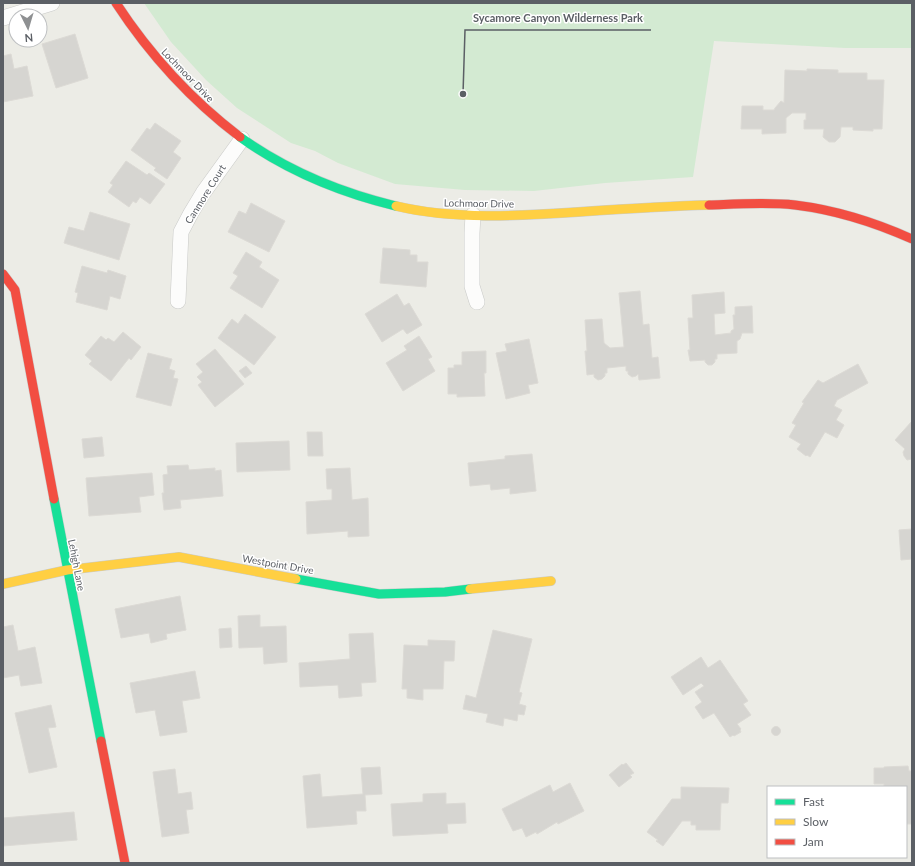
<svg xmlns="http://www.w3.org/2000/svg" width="915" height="866" viewBox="0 0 915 866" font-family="Lato,sans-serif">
	<rect width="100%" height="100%" fill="#ecece6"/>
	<polygon fill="#d3ead2" points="144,3 912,3 912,48 845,48 714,41 693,177 605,183 534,191 465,190 395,184 338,163 315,151 291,143 237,108 206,80 171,42"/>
	<g fill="#d6d5d1" stroke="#dcdad5">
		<polygon points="75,34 88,78 56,88 42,44"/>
		<polygon points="11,54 14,69 27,66 33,96 3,102 3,56"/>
		<polygon points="807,69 838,70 838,73 867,73 867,80 884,80 882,129 873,129 873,131 853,130 853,127 841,127 840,137 835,142 829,142 823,137 824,129 804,129 804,120 806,120 806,113 792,113 786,118 786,133 762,134 762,129 741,129 742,106 763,106 763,110 774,110 775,108 781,101 784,103 785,70 807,71"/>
		<polygon points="155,123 181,141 173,152 181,158 167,179 154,170 156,168 131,150 147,128 150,130"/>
		<polygon points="126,161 147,175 149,173 165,184 150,204 140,197 136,203 133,201 129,207 108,192 113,185 110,183"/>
		<polygon points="251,203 285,221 269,252 228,232 239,211 246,214"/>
		<polygon points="90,212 130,224 119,260 64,243 69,227 84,231"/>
		<polygon points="383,248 410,250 410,255 417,255 417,262 428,262 426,287 380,283"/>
		<polygon points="246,252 262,262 259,267 279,280 262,308 230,288 238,276 233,273"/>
		<polygon points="82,266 107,273 108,270 126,276 120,299 110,296 107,310 76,302 78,293 75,292"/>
		<polygon points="640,291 643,325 649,324 652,358 658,357 660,378 639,380 638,374 636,376 632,377 628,374 628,371 626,371 626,366 607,368 607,373 605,373 605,376 602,379 598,380 594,377 594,374 587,375 585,351 587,351 585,320 602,319 604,343 610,348 624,347 619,293"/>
		<polygon points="724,292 725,313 714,314 715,335 731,333 731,331 734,329 733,315 735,315 735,307 752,306 753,333 742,333 740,339 737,341 737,353 717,354 717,359 715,359 715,362 712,365 708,365 705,362 705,360 690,361 688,350 690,350 688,318 693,318 692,295"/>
		<polygon points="397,294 404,306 409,303 422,325 407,334 403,329 382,342 365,314"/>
		<polygon points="245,314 276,337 254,365 218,338 232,319 238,324"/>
		<polygon points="123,332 141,347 131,360 129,358 111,381 89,364 92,361 85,355 101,336 106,340 108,338 114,342"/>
		<polygon points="419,336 432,357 428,359 435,371 403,391 386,363 407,350 404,346"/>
		<polygon points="529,339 538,383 528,385 530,393 506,399 496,353 507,351 505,344"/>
		<polygon points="215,349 244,384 215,407 198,385 202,382 197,377 203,372 196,364"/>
		<polygon points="486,351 486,373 484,373 485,396 457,397 457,394 448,394 448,368 454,368 454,365 462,365 462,352"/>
		<polygon points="148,353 172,359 169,369 175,371 173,378 178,379 171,406 136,397"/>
		<polygon points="858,364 868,383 837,400 834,406 842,410 836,420 844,425 837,438 825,432 810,457 807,455 806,456 797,449 801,444 789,437 796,425 792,423 804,403 802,402 818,380 823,383"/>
		<polygon points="246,366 252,373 245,378 239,371"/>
		<polygon points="912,421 912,459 907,460 904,456 903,452 905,449 895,440"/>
		<polygon points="307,432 322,432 323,456 308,456"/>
		<polygon points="102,437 104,456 84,458 82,439"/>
		<polygon points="289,441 290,470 237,472 236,443"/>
		<polygon points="532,454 536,491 510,494 510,488 491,490 490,484 470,486 468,463 505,459 505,456"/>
		<polygon points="188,465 189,470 215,468 215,471 221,470 223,496 180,500 181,508 164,510 162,493 164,493 163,475 168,474 167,466"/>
		<polygon points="350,468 352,500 368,498 369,536 348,537 348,531 307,534 306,502 332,500 332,489 327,489 326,469"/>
		<polygon points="152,473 154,495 139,497 141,512 89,516 86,478"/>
		<polygon points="912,529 912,559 901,560 899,530"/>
		<polygon points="180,596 186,630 166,634 167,639 151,643 149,633 121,638 115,609"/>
		<polygon points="260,615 260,627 286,626 287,662 264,664 263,647 239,648 238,616"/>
		<polygon points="13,625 18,651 35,647 42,683 21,686 19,675 3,678 3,627"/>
		<polygon points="231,628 232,647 220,648 219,629"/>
		<polygon points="493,630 532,639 519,692 522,693 519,704 526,706 524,715 518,714 517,721 504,718 503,726 486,722 488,714 463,709 466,695 476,698"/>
		<polygon points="373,633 376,682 361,683 362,696 339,698 338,685 300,687 299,663 350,659 349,634"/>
		<polygon points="428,640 455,641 454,661 444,661 443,689 423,689 423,700 407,698 407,689 402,689 404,645 428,646"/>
		<polygon points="701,657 708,668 720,660 748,701 743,704 751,715 737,724 741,729 740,730 741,732 734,736 733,735 730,737 714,713 703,719 695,707 702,702 695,692 704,686 701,683 683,695 671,677"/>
		<polygon points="195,671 200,698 182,701 187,732 160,736 155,710 136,713 130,683"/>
		<polygon points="51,705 56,727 48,728 57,767 29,773 15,713"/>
		<circle cx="776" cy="731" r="4.5"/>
		<polygon points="626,763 634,773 630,775 632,777 619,787 609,775 622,764 623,765"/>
		<polygon points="908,766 909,771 912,771 912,824 906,824 906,787 884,786 884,784 874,784 874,768 884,768 884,767"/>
		<polygon points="380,767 382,794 365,795 366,811 356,811 357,824 307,828 303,776 320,774 322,797 363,794 361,768"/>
		<polygon points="175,769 178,794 191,792 193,809 186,810 189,833 162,837 153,772"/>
		<polygon points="570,783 584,811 558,824 557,822 537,834 536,832 526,837 522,828 513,831 502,809 550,785 553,792"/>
		<polygon points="681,787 729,788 728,803 721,803 720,830 696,830 696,825 691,825 691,821 682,821 663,846 656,841 658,840 647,832 672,799 681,799"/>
		<polygon points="446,793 446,804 465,803 466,823 447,824 448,833 393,836 391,804 423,802 423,794"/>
		<polygon points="74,812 77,840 3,846 3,818"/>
	</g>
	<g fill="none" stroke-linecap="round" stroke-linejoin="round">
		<g stroke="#c9cac8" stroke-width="16">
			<g id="street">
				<polyline points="3,18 52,3"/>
				<polyline points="473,215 472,233 472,286 477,302"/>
				<polyline points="178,301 181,232 191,213 203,193 242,139"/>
			</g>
		</g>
		<g stroke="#c9cbca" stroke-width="10">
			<g id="fast">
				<path d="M240 137C286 170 342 193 396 206"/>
				<polyline points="54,499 101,741"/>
				<polyline points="296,579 379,594 445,592 470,589"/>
			</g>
		</g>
		<g stroke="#c9cbca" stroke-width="10">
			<g id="slow">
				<path d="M396 206C455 220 518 216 578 212 622 209 666 206 709 205"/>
				<polyline points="3,584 67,570 179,557 296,579"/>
				<polyline points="470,589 551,581"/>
			</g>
		</g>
		<g stroke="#c9cbca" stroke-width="10">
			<g id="jam">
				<path d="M116 3C150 55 190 99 240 137"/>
				<path d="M709 205C738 204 767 202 795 205 836 210 874 222 912 239"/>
				<polyline points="3,274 15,290 54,499"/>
				<polyline points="101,741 125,863"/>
			</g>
		</g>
		<use href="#street" stroke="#fcfcfb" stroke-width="15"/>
		<use href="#fast" stroke="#16e098" stroke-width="9"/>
		<use href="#slow" stroke="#ffcf43" stroke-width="9"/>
		<use href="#jam" stroke="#f24e42" stroke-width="9"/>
	</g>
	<g text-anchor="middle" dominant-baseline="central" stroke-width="3" stroke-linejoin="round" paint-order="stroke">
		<g font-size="10" fill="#5b5f65" stroke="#fff">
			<text transform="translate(188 75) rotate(46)">Lochmoor Drive</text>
			<text transform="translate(205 194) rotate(-58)">Canmore Court</text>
			<text transform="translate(479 203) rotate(1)">Lochmoor Drive</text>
			<text transform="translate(278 564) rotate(10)">Westpoint Drive</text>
			<text transform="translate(77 565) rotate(79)">Lehigh Lane</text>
		</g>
	</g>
	<path fill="none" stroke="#5b5f65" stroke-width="1.5" d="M463 94L465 30H651"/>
	<circle fill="#5b5f65" stroke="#fff" stroke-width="1.5" cx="463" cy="94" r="4"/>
	<g font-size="11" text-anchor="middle" font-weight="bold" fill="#5b5f65" stroke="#fff" stroke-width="3" stroke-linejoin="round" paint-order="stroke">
		<text x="558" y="22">Sycamore Canyon Wilderness Park</text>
	</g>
	<rect width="915" height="866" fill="none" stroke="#5b5f65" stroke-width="8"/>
	<rect x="767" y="786" width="140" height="72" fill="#ffffff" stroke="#bdbfc1"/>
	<rect x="775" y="799" width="20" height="6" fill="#16e098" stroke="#bdbfc1"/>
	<text x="803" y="806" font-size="12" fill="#5b5f65">Fast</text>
	<rect x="775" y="819" width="20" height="6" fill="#ffcf43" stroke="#bdbfc1"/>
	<text x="803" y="826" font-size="12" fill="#5b5f65">Slow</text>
	<rect x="775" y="839" width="20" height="6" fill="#f24e42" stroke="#bdbfc1"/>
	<text x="803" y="846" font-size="12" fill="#5b5f65">Jam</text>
	<g transform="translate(28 28) rotate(175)"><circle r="19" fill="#ffffff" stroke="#bdbfc1"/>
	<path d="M0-3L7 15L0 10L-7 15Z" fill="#8e9092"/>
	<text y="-6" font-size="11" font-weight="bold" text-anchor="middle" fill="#5b5f65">N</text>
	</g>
</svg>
